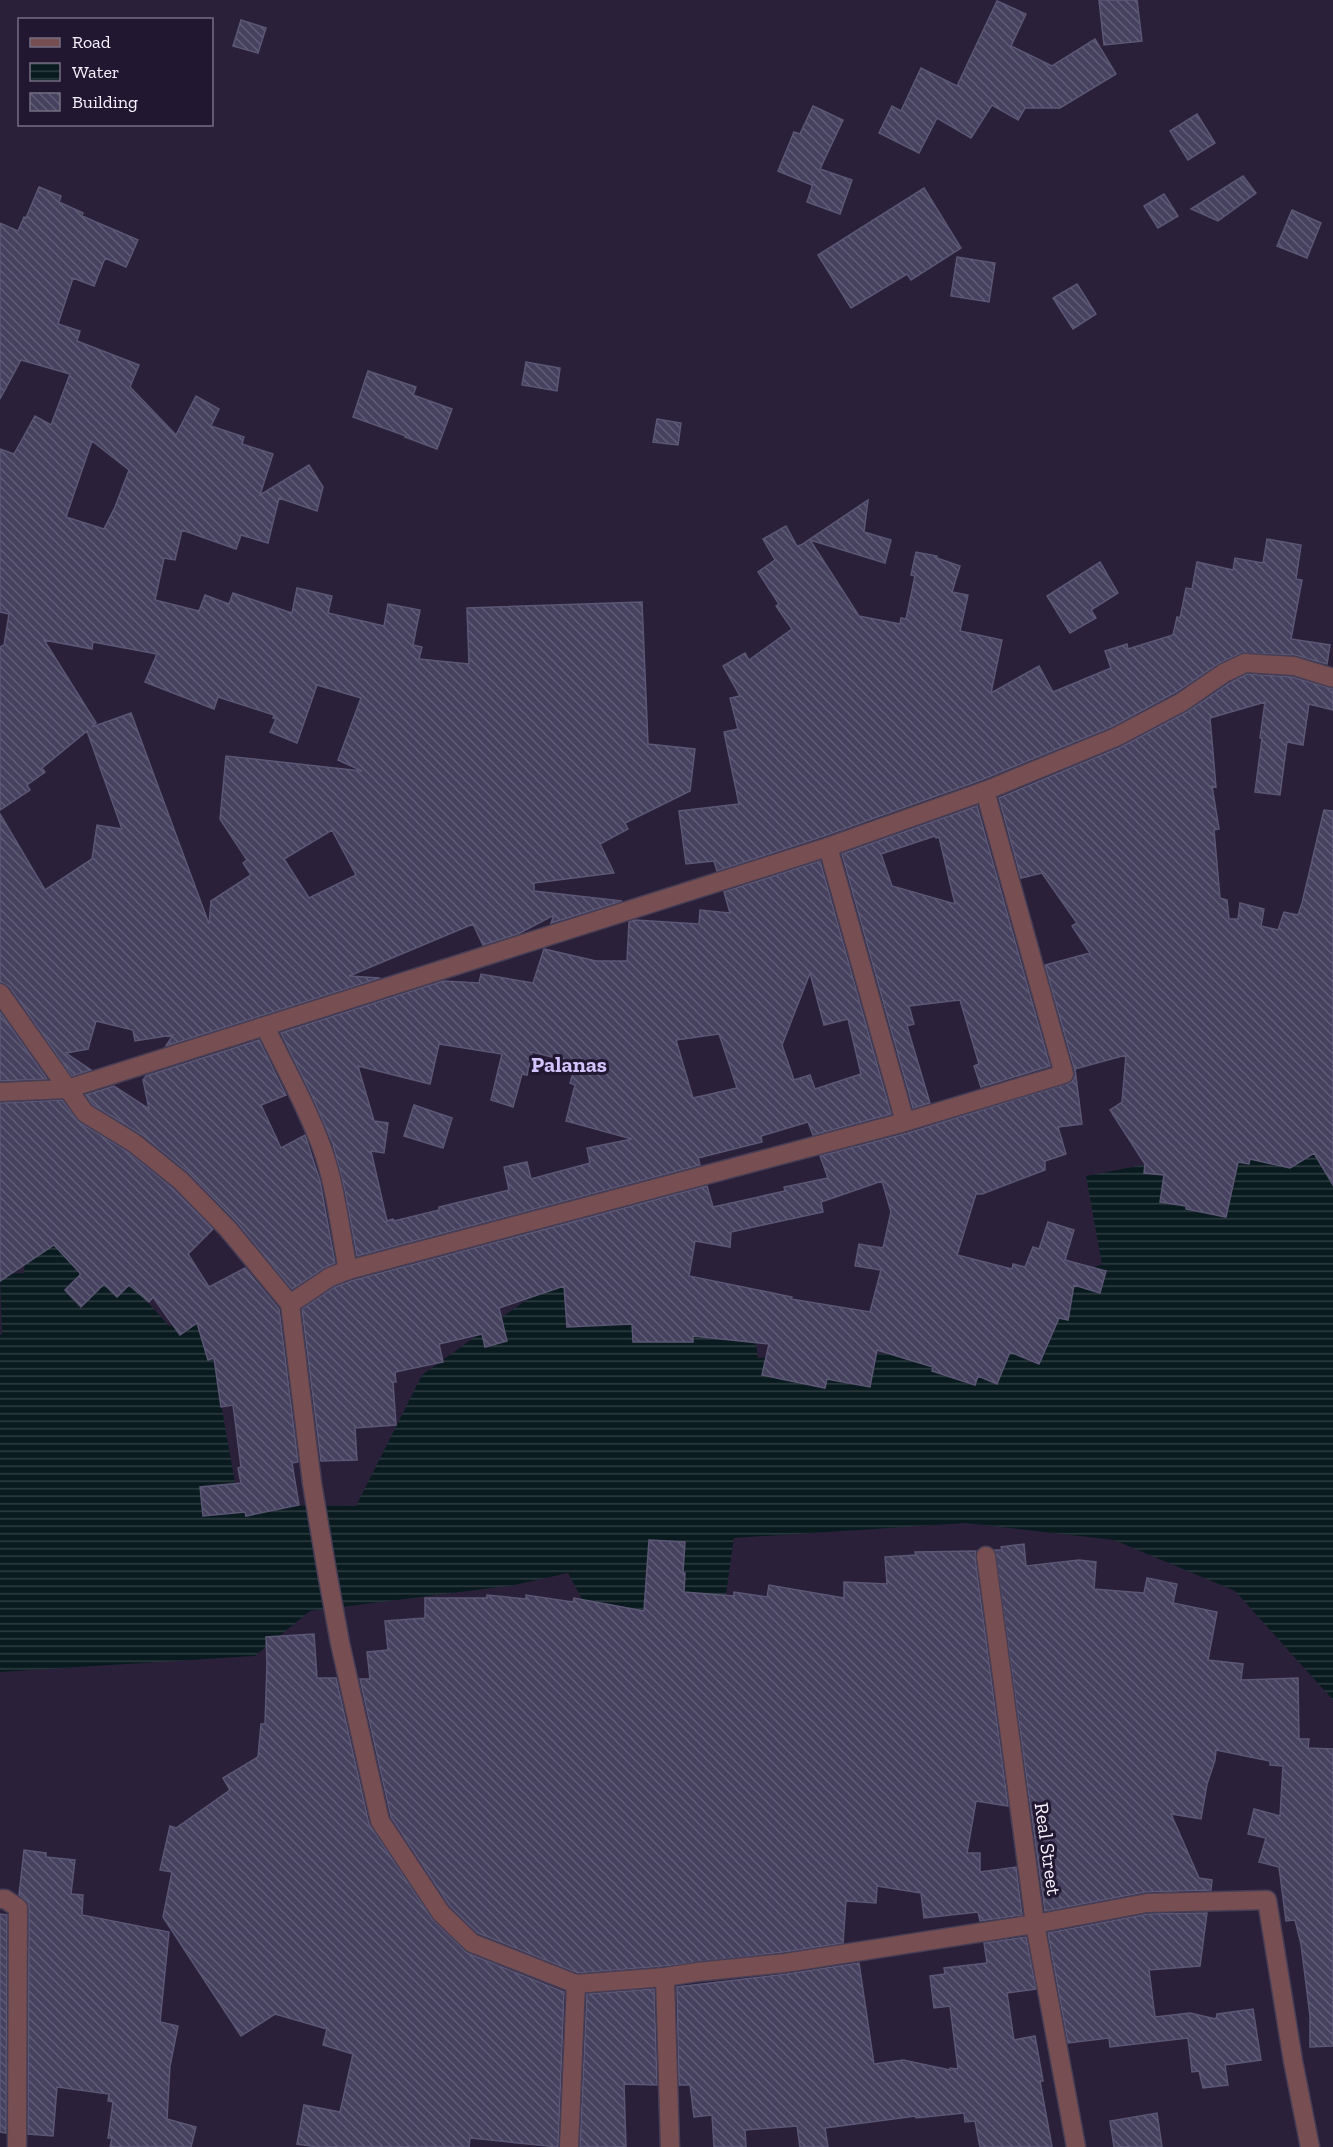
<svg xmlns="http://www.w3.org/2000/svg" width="1333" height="2147" viewBox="0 0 1333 2147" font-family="'Zilla Slab',serif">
	<defs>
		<pattern id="water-rules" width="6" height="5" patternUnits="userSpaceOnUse" patternTransform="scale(1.5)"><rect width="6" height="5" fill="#0a1b20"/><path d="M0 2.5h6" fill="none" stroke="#2e3d41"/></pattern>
		<pattern id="building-back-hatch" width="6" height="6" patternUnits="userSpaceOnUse" patternTransform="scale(1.5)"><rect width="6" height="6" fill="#45415e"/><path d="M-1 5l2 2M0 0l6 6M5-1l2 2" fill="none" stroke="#605d76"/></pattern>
	</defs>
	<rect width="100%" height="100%" fill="#2a203a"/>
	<polygon fill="url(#water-rules)" points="1314,1132 1333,1146 1333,1700 1235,1591 1114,1540 966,1523 734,1538 723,1615 592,1618 568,1573 515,1585 310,1611 255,1656 0,1672 0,1335 2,1334 0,1274 24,1273 29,1169 169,1326 206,1319 239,1505 356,1506 422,1375 558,1277 749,1287 758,1358 931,1352 1057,1275 1102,1265 1086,1176"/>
	<g fill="url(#building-back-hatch)" stroke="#5b5775" stroke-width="1.5" fill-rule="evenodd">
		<polygon points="1099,0 1137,0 1142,41 1104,45"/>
		<polygon points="997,1 1026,14 1011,46 1052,66 1095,39 1116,74 1060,108 1025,108 1018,120 992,105 971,138 937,118 919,153 879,133 892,106 901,111 921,68 957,86"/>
		<polygon points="241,20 266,28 258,53 233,46"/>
		<polygon points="813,106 843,120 820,169 852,180 840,214 807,202 814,181 812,185 778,171 794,132 800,134"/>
		<polygon points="1197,114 1215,143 1188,160 1170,131"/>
		<polygon points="1243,176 1256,193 1218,221 1191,209"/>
		<path d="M39 187 61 196 59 202 83 213 82 216 138 240 126 267 105 258 94 286 73 278 58 324 80 331 77 341 139 365 130 387 176 435 196 396 219 409 211 426 244 437 242 444 273 454 260 495 309 465 323 487 317 511 279 498 268 543 241 535 236 549 182 530 175 560 164 558 155 600 199 611 205 595 229 604 233 593 292 613 297 588 332 596 328 613 384 626 388 604 420 610 413 645 422 647 419 659 469 664 467 608 642 602 648 744 695 749 690 791 625 823 628 829 600 844 614 873 534 883V891L622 901 551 923 554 915 518 934 483 945 473 924 349 976 380 978 166 1046 173 1035 135 1041 133 1030 96 1021 88 1049 66 1053 91 1070 72 1076 9 986 0 982V814L45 890 92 859 97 825 122 829 87 731 42 768 45 772 27 785 30 790 0 810V647L4 645 9 614 0 612V449L14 454 35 416 51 425 70 374 21 360 0 399V223L18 231 24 217 26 218ZM92 441 129 470 115 507 104 529 66 517ZM44 640 92 649 93 642 157 654 145 682 214 709 218 697 274 715 273 718 276 719 270 732 297 743 317 685 361 698 338 760 362 771 226 756 220 819 247 860 243 863 251 875 211 901 209 924 131 713 92 727 96 723ZM332 830 356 875 309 898 284 859Z"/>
		<polygon points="924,188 961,248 911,280 907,274 851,308 818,255"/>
		<polygon points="1164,194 1178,216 1158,228 1144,206"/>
		<polygon points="1292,210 1321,223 1307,258 1277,246"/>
		<polygon points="957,257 995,263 989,302 951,296"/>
		<polygon points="1077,284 1096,314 1073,329 1053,298"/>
		<polygon points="526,362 560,368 557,391 522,385"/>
		<polygon points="368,371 416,387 413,395 452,409 437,449 405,437 406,436 353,417"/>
		<polygon points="657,419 681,423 678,445 653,442"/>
		<polygon points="868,500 864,532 891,540 885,563 810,540 859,616 900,624 901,618 906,619 915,576 911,575 916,552 937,556 937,558 960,566 952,592 968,595 960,631 1002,640 991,693 1039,666 1053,692 1111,668 1105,651 1127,644 1128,649 1173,635 1177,617 1180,618 1186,588 1192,589 1197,562 1233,570 1235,558 1263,563 1267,539 1301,545 1296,579 1302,580 1291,639 1330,645 1327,664 1295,655 1241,653 1218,664 1176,692 1111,727 981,780 824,836 717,871 714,861 686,864 679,811 739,804 724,732 738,729 730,698 740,696 723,666 745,653 749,660 792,629 776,606 779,604 758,572 775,560 763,539 786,526 797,546 801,545"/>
		<polygon points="1100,562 1118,593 1091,610 1096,618 1070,633 1047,596"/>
		<path d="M1247 674 1292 677 1333 689V710L1309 704 1303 745 1287 742 1280 795 1255 792 1262 738H1260L1265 702 1210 718 1216 787 1212 786 1219 829 1214 830 1220 898 1227 900 1229 919H1238L1240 903 1264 909 1261 926 1278 930 1284 912 1298 915 1302 903 1324 810 1333 811V1185L1314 1153 1290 1168 1250 1159 1249 1164 1238 1162 1226 1217 1186 1209V1206L1160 1202 1164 1175 1144 1173 1145 1164 1110 1110 1122 1102 1126 1055 1075 1069 1082 1124 1058 1127 1066 1154 1045 1161V1170L982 1194H976L957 1255 1012 1269 1013 1264 1025 1267 1033 1247 1039 1249 1048 1222 1074 1230 1065 1260 1106 1271 1100 1293 1074 1285 1068 1320 1059 1318 1039 1364 1010 1352 997 1384 978 1376 975 1385 932 1371 933 1367 877 1350 870 1387 827 1379 825 1388 762 1375 769 1344 693 1336V1342H633L632 1324 567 1327 564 1286 499 1308 507 1341 485 1347 482 1334 439 1344 443 1362 395 1372 396 1382H393L396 1425 355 1428 357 1460 321 1461 302 1309 335 1287 351 1281 707 1186 713 1207 785 1191 784 1187 828 1178 820 1156 908 1133 1072 1082 1075 1077V1071L1045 965 1090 953 1072 926 1077 923 1042 873 1021 878 999 798 1121 747 1187 712 1230 683ZM882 1181 891 1212 883 1248 859 1244 855 1266 881 1270 870 1312 791 1299 792 1297 689 1276 695 1241 730 1247 731 1232 823 1212 821 1202Z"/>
		<path d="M977 806 1050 1066 981 1087 974 1066 979 1064 960 1000 909 1006 914 1024 907 1026 930 1103 913 1108 842 854ZM935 836 936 838 939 837 955 904 892 886 881 854Z"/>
		<path d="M820 861 891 1114 813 1135 808 1122 761 1136 762 1142 698 1158 700 1165 357 1256 345 1191 333 1144 313 1098 281 1033 443 981 479 983 481 974 533 983 544 949 596 961H627L629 922 635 920 699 924 700 910 730 913 724 892ZM810 973 824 1025 848 1019 861 1074 815 1089 810 1075 794 1080 782 1045ZM719 1034 737 1088 693 1098 676 1040ZM439 1044 502 1054 491 1100 513 1107 522 1074 527 1075 532 1052 576 1063 570 1083 575 1085 566 1121 632 1139 587 1148 590 1163 531 1179 527 1162 504 1167 509 1190 439 1207V1210L394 1221 393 1219 387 1221 371 1151 384 1153 388 1123 374 1121 358 1066 430 1084Z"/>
		<polygon points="0,1012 47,1079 0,1081"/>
		<polygon points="259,1040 286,1095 261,1105 281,1148 305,1135 320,1181 335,1263 324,1268 292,1289 237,1222 188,1172 141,1134 93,1105 86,1095 114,1086 149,1109 143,1080 146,1076"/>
		<polygon points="62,1100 79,1122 128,1152 172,1188 213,1229 188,1254 209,1287 245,1268 279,1309 298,1462 292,1463 299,1505 246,1516 245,1512 203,1516 200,1487 241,1483 238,1468 241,1467 233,1405 221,1407 214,1358 208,1360 197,1323 180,1335 153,1297 149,1302 129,1285 117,1297 104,1284 81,1307 65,1290 80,1275 80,1273 54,1245 0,1281 0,1103"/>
		<polygon points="414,1105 452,1118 443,1148 404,1136"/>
		<polygon points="649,1540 685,1542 683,1573 685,1573 684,1592 734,1596 734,1592 767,1597 769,1585 844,1598 844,1582 887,1584 885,1557 916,1555 915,1552 976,1551 975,1557 1008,1806 976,1801 967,1853 980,1853 980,1872 1016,1867 1022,1915 980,1921 978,1912 924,1918 921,1893 877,1886 876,1903 846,1901 843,1943 784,1952 664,1966 578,1973 478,1933 450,1906 391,1817 360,1679 370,1679 367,1652 388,1650 385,1621 425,1618 425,1598 487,1598 487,1595 526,1599 526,1595 573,1602 574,1598 644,1611"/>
		<polygon points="1024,1544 1026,1566 1079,1560 1096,1562 1094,1589 1144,1593 1147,1578 1177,1584 1173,1603 1217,1612 1208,1660 1243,1664 1241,1680 1298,1678 1299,1739 1309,1739 1308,1748 1333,1749 1333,2046 1310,2047 1310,2016 1301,1944 1295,1920 1286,1921 1279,1867 1259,1862 1266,1838 1248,1834 1254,1809 1280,1816 1283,1766 1270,1765 1270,1761 1216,1750 1215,1760 1207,1784 1201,1819 1171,1814 1199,1878 1212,1880 1211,1890 1145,1892 1045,1911 995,1550 1002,1550 1001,1547"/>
		<polygon points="314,1634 317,1678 336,1678 369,1824 432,1919 467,1953 564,1992 558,2147 470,2138 469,2147 317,2147 297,2144 304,2105 340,2112 353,2054 323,2045 327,2029 275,2014 241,2036 163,1917 172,1872 160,1870 170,1826 176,1828 230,1790 223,1778 258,1757 261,1724 265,1724 267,1663 266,1637"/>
		<polygon points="24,1850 46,1853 46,1857 75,1860 71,1894 83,1895 82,1915 169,1932 160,2022 178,2026 170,2066 167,2119 196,2127 191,2147 110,2147 112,2138 108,2138 113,2102 108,2101 109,2094 57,2087 53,2136 28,2134 29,1908 28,1902 19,1895"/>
		<polygon points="1207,1913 1200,1966 1149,1970 1155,2017 1190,2013 1216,2019 1217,2014 1253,2009 1261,2060 1225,2065 1228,2085 1203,2088 1199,2071 1192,2072 1188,2038 1110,2047 1109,2038 1068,2043 1048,1933 1148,1914"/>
		<polygon points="0,1914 7,1915 6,2133 0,2132"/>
		<polygon points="1026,1937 1036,1989 1007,1993 1014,2040 1035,2036 1043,2081 1040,2081 1052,2147 980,2147 975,2121 965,2122 964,2113 916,2118 916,2116 825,2128 828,2147 800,2147 797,2126 745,2130 746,2147 714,2147 712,2115 694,2117 690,2085 679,2085 677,1987 787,1974 859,1963 874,2064 903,2060 950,2070 950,2068 958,2069 950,2006 934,2008 930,1976 945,1974 944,1968 987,1963 984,1943"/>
		<polygon points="654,1989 657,2085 624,2084 626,2147 580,2147 587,1994"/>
		<polygon points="1157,2113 1162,2147 1114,2147 1110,2121"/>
	</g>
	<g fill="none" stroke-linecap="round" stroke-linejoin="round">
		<g stroke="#473e55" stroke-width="21">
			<g id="minor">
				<polyline points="0,993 85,1113 134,1143 180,1180 228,1229 290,1304 312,1483 327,1572 340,1643 380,1821 441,1913 472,1943 576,1984 665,1977 697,1972 785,1963 1035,1924 1147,1903 1267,1900 1293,2061 1310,2147"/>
				<path d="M265 1027C285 1067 307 1107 322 1148 336 1187 340 1230 348 1270L330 1277 290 1304"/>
				<polyline points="0,1092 67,1089 828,847 985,791 1116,737 1182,702 1224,673 1245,663 1294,666 1333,678"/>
				<polyline points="905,1122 1064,1074 985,791"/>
				<polyline points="348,1270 905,1122 828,847"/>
				<polyline points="986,1556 1035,1924 1076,2147"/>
				<polyline points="0,1899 5,1899 18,1908 17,2147"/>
				<polyline points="665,1977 670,2147"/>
				<polyline points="569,2147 576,1984"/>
			</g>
		</g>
		<use href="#minor" stroke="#774e52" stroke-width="18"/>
	</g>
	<g text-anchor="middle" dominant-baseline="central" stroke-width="6" stroke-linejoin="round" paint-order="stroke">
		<g font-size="20" fill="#f6f3fe" stroke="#211730">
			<text transform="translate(1048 1849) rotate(82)">Real Street</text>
		</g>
		<g font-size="22" font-weight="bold" fill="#d3c4fd" stroke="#211730">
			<text x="569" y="1064">Palanas</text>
		</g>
	</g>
	<rect x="18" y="18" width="195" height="108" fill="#211730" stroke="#766f82" stroke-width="1.5"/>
	<rect x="30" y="38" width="30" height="9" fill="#774e52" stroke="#766f82" stroke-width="1.5"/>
	<text x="72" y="48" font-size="18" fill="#f6f3fe">Road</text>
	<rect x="30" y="63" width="30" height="18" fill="url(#water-rules)" stroke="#766f82" stroke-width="1.5"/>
	<text x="72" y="78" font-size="18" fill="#f6f3fe">Water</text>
	<rect x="30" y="93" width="30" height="18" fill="url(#building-back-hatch)" stroke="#766f82" stroke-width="1.5"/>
	<text x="72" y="108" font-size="18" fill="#f6f3fe">Building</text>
</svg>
